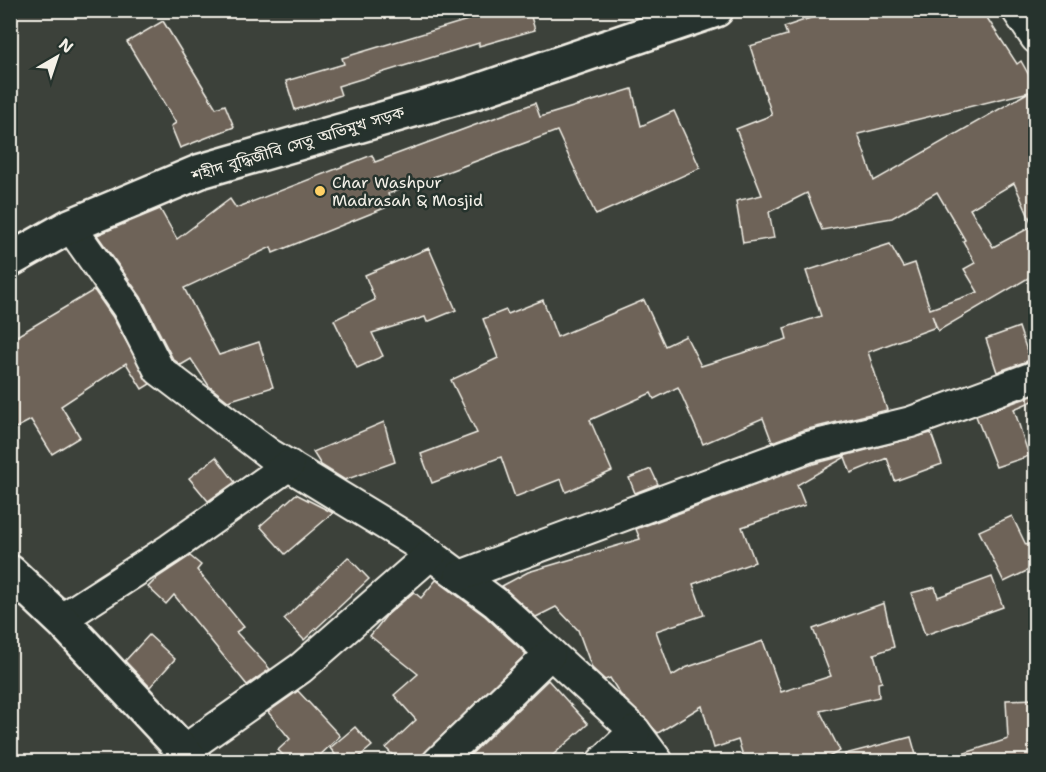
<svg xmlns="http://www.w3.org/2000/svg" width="1046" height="772" viewBox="0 0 1046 772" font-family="'Shantell Sans','Noto Sans Bengali',sans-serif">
	<rect width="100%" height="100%" fill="#3c413a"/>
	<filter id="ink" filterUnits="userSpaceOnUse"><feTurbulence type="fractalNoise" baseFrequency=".0167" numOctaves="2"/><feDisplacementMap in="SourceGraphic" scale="12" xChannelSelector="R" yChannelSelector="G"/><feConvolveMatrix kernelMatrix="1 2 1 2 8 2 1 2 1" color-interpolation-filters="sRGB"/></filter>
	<g filter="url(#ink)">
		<g fill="#6e6358" stroke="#f4f1e8" stroke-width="1.5" fill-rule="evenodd">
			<polygon points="469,10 529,10 535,30 479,46 479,43 338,86 341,95 295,110 286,81 344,64 342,58 471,19"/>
			<path d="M834 10H982L1017 64 1021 61 1035 86V274L938 331 932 315 936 327 868 352 887 410 804 430 772 442 763 418 703 444 678 387 654 399 651 393 590 420 612 471 566 492 561 479 515 497 501 457 432 483 421 454 477 433 451 380 498 358 483 319 506 310 508 314 543 300 557 337 644 300 665 346 686 336 701 366 787 339 784 328 821 316 806 271 890 244 903 267 915 263 930 309 978 292 964 269 975 263 963 241 965 240 937 192 892 218 822 230 807 193 769 212 774 238 743 243 736 201 762 195 736 129 772 115 750 46 787 35 784 27ZM1029 92 874 181 858 134ZM1014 183 1033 226 993 247 970 209Z"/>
			<polygon points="163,21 216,108 225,105 234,127 180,148 171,126 176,123 127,42"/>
			<polygon points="632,89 641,126 674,111 700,168 596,215 557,131 388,194 392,205 273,253 271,247 184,288 219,355 259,342 273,387 228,401 209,386 191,359 181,365 173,359 141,297 97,235 160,209 177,239 230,199 236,208 372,155 375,162 535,103 540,117"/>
			<polygon points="429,248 456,310 427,322 425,317 372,333 383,356 357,368 334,320 375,300 365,275"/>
			<polygon points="94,290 112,316 150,384 142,389 126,363 61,406 80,437 52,454 31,420 10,431 10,340"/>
			<polygon points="1019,327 1030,360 997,372 986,339"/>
			<polygon points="1035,395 1035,400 1014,409 1029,456 996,467 976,416"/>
			<polygon points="384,422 395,462 345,480 321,465 313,452"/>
			<polygon points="931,433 942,464 895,481 887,458 851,473 845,457 797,485 805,505 742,527 755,562 693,584 704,615 656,631 672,676 685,668 763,641 781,692 831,676 813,629 884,603 894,647 874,654 882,682 878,683 879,697 820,711 840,751 819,762 745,762 738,740 714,748 702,706 658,733 620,694 610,678 605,680 592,668 578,630 556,607 536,617 502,586 528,572 640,539 636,529 813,464"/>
			<polygon points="216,457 235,482 208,501 189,478"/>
			<polygon points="651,469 658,484 635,493 629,478"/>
			<polygon points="296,494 333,513 285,554 260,526"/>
			<polygon points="1012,516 1026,545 1035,543 1035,567 1004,582 979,531"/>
			<polygon points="190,556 201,565 197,570 244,627 236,632 270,669 247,685 174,595 166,604 148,587 157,578"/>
			<polygon points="348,557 369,579 304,640 284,619"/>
			<polygon points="992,577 1003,607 925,635 911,593 935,587 938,597"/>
			<polygon points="436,580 485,616 526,654 415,762 399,762 386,748 416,720 394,695 418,674 370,636 386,616 414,592 421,598"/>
			<polygon points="149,635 175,659 150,687 125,661"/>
			<polygon points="548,680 588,724 545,762 463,762"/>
			<polygon points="298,691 340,736 313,762 290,762 278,750 290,739 268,712"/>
			<polygon points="1035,699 1035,762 954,762 953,757 1008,739 1006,700"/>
			<polygon points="355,727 372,746 353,762 341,762 330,748"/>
			<polygon points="911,737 918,762 846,762 845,754"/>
		</g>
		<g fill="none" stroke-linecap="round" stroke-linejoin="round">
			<g stroke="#f4f1e8" stroke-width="34">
				<g id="minor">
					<polyline points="1017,10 1036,38"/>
					<polyline points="70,226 127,307 159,370 268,453 414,542 496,603 635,731 658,762"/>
					<polyline points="460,576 808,447 911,422 1036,376"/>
					<polyline points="60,620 170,549 289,465"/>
					<polyline points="183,751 301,668 431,554"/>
					<polyline points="438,762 550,654"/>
					<polyline points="602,762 635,731"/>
				</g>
			</g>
			<g stroke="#f4f1e8" stroke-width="38">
				<polyline id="tertiary" points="10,572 65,624 194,762"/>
			</g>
			<g stroke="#f4f1e8" stroke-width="38">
				<polyline id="secondary" points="10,260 70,226 201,171 469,94 716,10"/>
			</g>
			<use href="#minor" stroke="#26332d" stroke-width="30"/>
			<use href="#tertiary" stroke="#26332d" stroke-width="33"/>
			<use href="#secondary" stroke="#26332d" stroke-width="33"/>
		</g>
	</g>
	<circle fill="#ffd166" stroke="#26332d" stroke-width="2" cx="320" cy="191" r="6"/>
	<g text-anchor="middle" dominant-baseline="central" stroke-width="5" stroke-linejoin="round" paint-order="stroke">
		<g font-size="16" fill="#f4f1e8" stroke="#26332d">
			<text transform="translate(298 144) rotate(-17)">শহীদ বুদ্ধিজীবি সেতু অভিমুখ সড়ক</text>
		</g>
		<g font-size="16" fill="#f4f1e8" stroke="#26332d" text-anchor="start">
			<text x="332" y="182">Char Washpur<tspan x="332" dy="18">Madrasah &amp; Mosjid</tspan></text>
		</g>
	</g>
	<rect width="1046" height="772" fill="none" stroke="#26332d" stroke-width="36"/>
	<rect x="18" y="18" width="1010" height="736" fill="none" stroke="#f4f1e8" stroke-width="2" filter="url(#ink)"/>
	<g transform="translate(57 57) rotate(39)" stroke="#26332d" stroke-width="4.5" paint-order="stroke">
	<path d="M0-4.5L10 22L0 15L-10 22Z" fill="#f4f1e8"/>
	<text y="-9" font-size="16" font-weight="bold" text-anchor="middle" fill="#f4f1e8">N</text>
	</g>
</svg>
